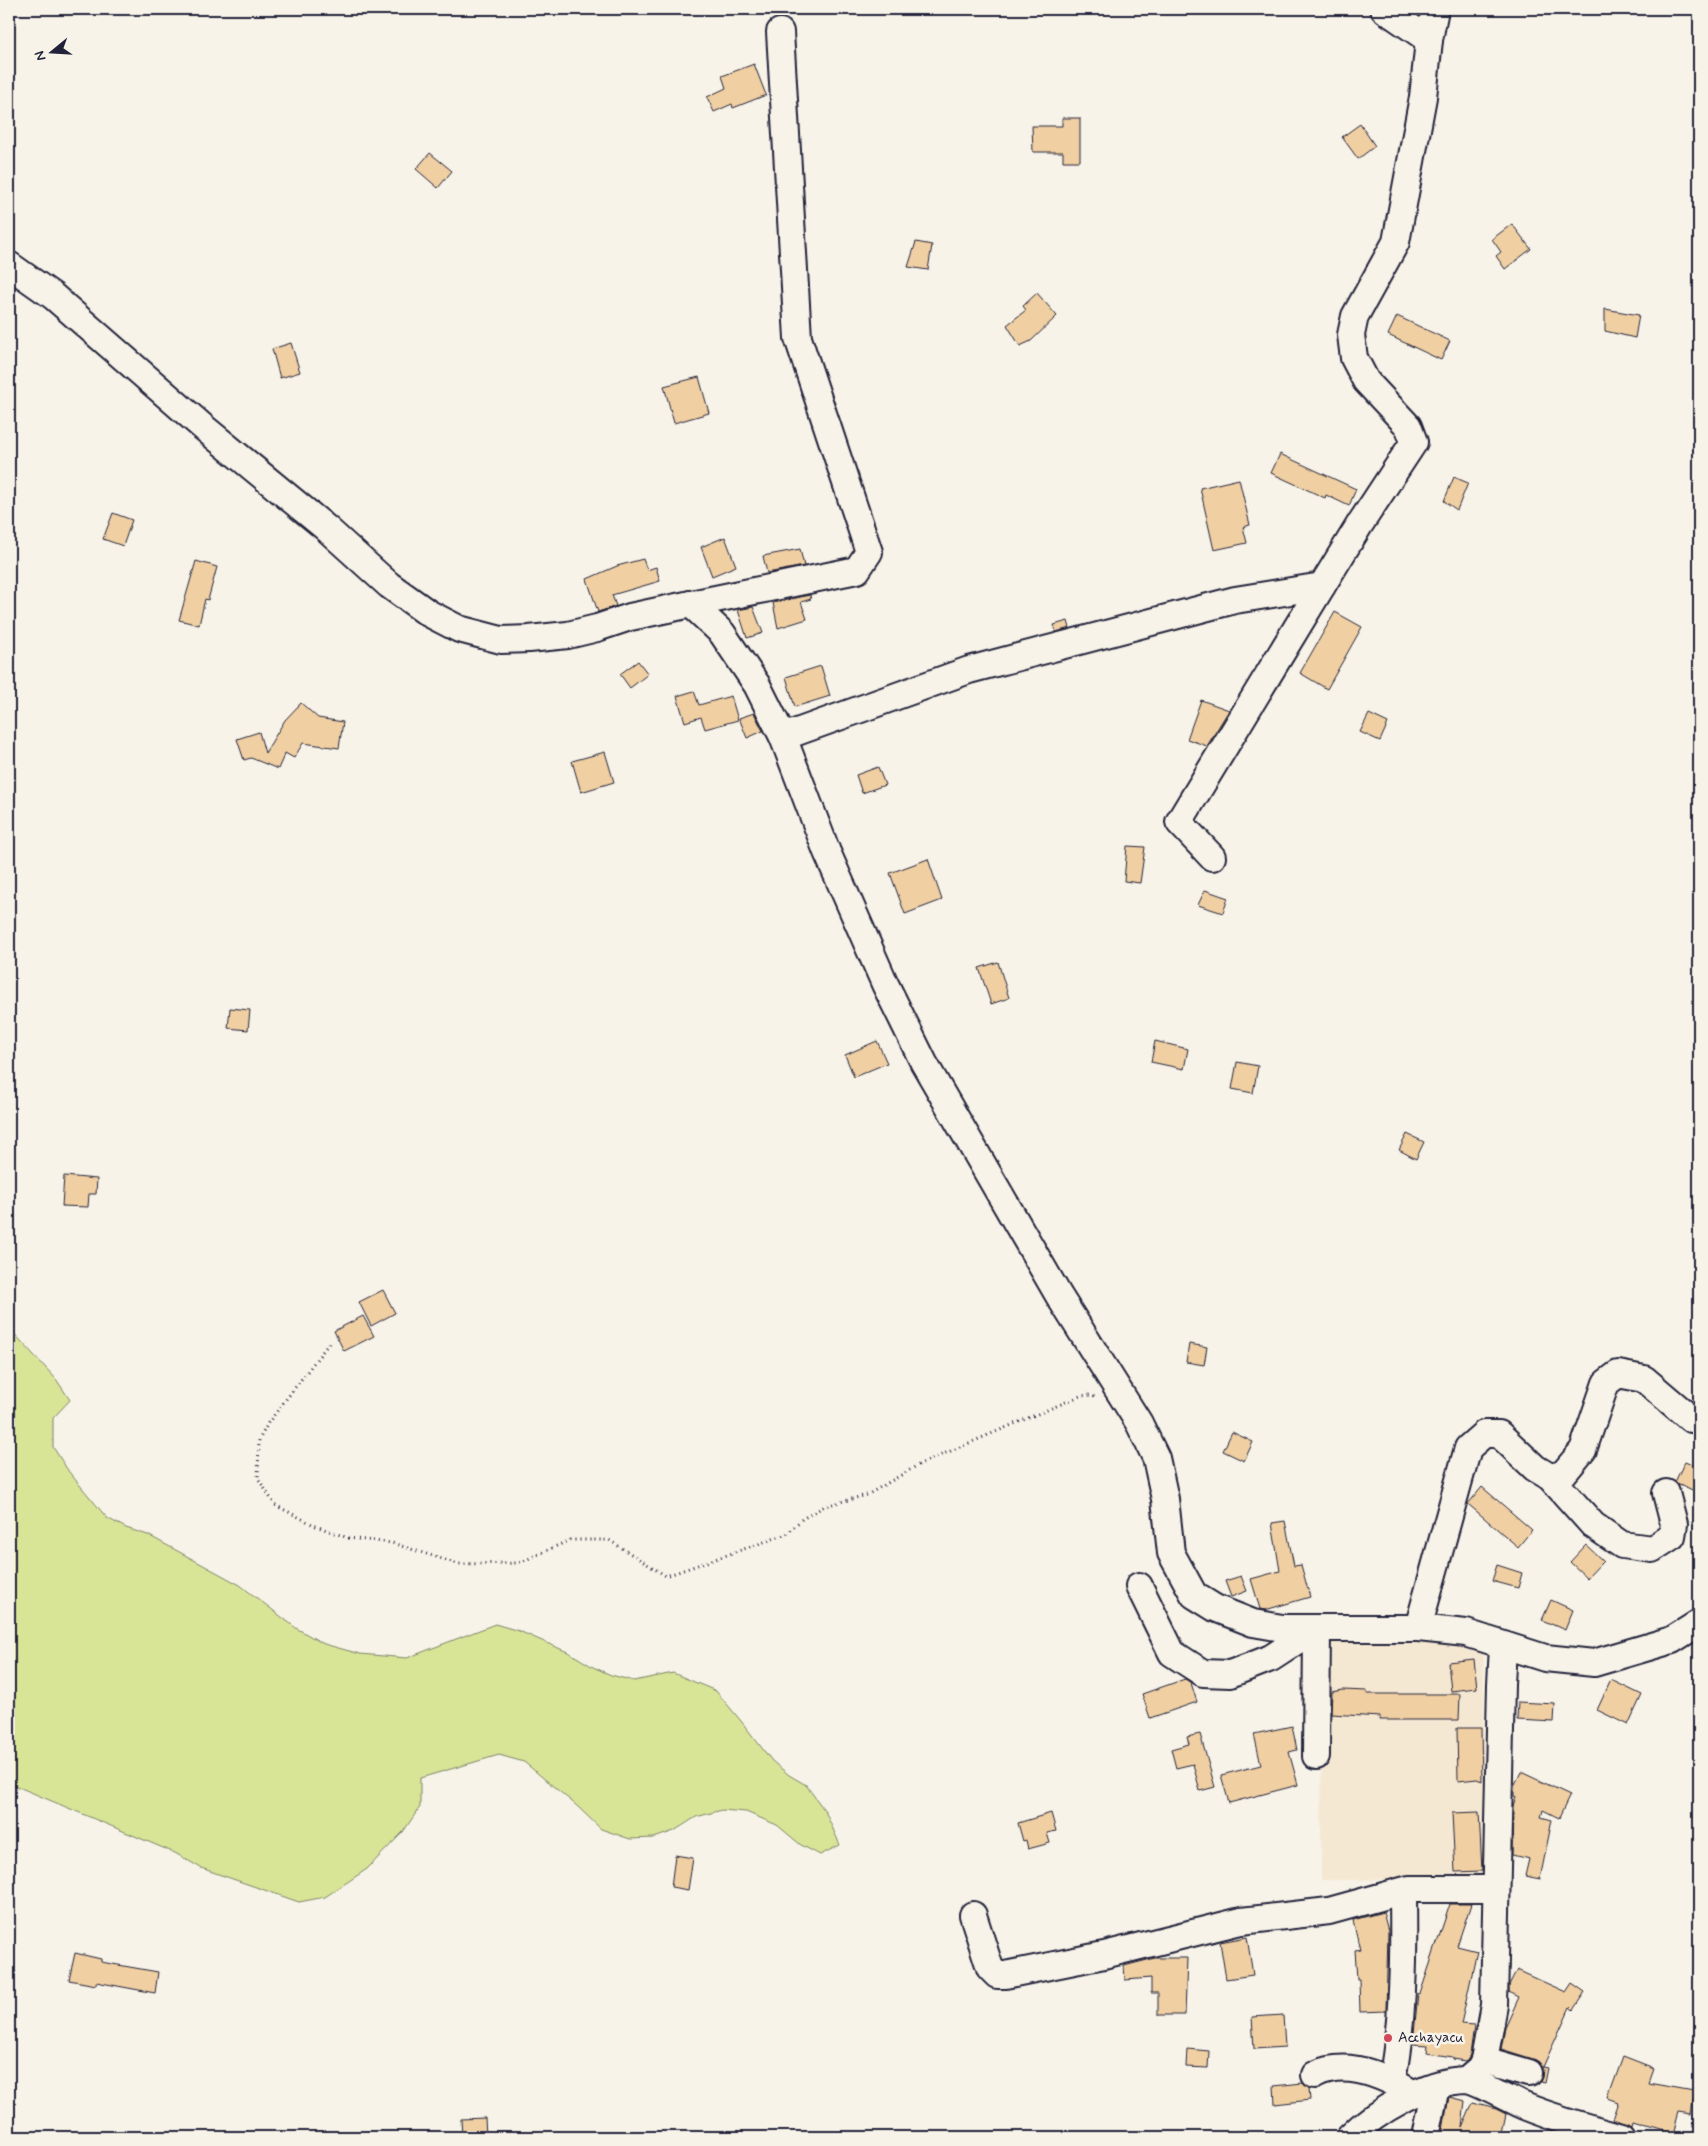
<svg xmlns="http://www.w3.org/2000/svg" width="1708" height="2146" viewBox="0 0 1708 2146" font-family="Mynerve,sans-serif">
	<rect width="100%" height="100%" fill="#f7f3e8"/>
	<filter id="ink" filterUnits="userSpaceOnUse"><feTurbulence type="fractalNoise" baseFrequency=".02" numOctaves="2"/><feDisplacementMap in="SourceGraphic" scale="10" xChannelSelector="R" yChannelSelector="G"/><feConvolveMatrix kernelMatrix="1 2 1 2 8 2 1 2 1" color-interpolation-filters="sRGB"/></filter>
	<g filter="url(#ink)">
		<polygon fill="#f5e8d3" points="1322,1642 1472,1642 1484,1654 1484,1879 1321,1880"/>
		<polygon fill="#d8e597" stroke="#7d8469" points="9,1328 56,1379 70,1400 53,1418 53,1447 69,1472 107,1518 126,1528 148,1535 240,1585 296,1628 324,1644 360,1654 407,1658 495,1624 519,1631 570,1653 593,1667 611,1675 634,1681 673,1673 716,1691 741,1721 772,1761 789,1775 806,1785 825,1811 840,1845 820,1855 801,1845 777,1825 746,1812 722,1810 696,1817 674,1831 654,1838 630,1839 601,1829 577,1806 524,1762 499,1755 420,1778 420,1807 403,1832 367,1869 325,1897 299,1902 201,1868 175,1853 9,1783"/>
		<g fill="#f0cfa2" stroke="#22223b">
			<polygon points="754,64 766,95 733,108 732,104 714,112 707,97 726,88 722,76"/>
			<polygon points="1062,118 1080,118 1080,161 1063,161 1063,152 1033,152 1032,126 1062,126"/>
			<polygon points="1360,124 1375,146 1358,159 1342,137"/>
			<polygon points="430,153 452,171 438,188 416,169"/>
			<polygon points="1512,224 1531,249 1505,269 1496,256 1501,252 1492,239"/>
			<polygon points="916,242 932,245 928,270 908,267"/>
			<polygon points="1037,293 1057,316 1031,341 1020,346 1007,325 1026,310 1023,306"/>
			<polygon points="1605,309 1639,315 1635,338 1605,331"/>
			<polygon points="1397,316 1450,341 1441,360 1388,335"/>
			<polygon points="291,343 300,372 280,378 272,349"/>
			<polygon points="699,377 709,413 674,423 664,386"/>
			<polygon points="1280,454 1356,489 1349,506 1326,495 1325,498 1271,473"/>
			<polygon points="1454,477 1468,483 1457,510 1444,501"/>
			<polygon points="1239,479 1250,525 1243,527 1247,543 1214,550 1200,488"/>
			<polygon points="113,513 132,520 123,546 103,539"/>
			<polygon points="725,537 736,566 712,576 701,547"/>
			<polygon points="800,549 804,566 767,573 763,556"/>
			<polygon points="643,559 647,570 656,567 660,581 612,595 616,606 598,612 587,579 617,566"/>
			<polygon points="196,561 217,567 208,600 205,599 199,625 179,620"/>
			<polygon points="810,595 811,599 801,602 807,619 778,628 773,603"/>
			<polygon points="753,607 763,633 747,638 738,610"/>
			<polygon points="1335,612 1362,627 1327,689 1300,673"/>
			<polygon points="1068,621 1070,628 1056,632 1054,625"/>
			<polygon points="638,661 648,674 630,688 620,674"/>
			<polygon points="821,666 830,696 795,707 786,677"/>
			<polygon points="694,691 699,705 731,696 738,720 705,729 701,717 685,722 677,696"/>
			<polygon points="1201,700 1229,710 1207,746 1187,739"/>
			<polygon points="301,703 318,718 343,722 339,748 303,743 294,758 285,753 278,769 251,758 244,760 237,739 259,732 265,753 285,720"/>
			<polygon points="754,713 763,731 747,738 739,718"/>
			<polygon points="1369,714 1388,723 1380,741 1360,732"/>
			<polygon points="605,752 614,782 581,792 572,761"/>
			<polygon points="878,767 885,785 862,793 856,775"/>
			<polygon points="1127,846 1145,847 1140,883 1124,881"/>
			<polygon points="928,859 942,900 905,914 890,873"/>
			<polygon points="1205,890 1228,898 1223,913 1198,905"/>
			<polygon points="998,962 1009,998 991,1004 979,968"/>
			<polygon points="230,1008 250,1010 248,1030 228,1028"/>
			<polygon points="877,1041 887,1063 854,1077 845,1055"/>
			<polygon points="1155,1041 1188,1049 1184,1069 1151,1062"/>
			<polygon points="1237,1062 1258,1066 1253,1093 1232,1089"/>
			<polygon points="1407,1134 1424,1142 1416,1159 1399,1150"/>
			<polygon points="64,1176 97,1179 96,1194 89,1194 88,1207 62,1206"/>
			<polygon points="383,1290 395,1313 371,1326 359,1302"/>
			<polygon points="363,1316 374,1336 344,1351 334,1331"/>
			<polygon points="1189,1344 1207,1347 1204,1365 1186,1362"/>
			<polygon points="1232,1432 1253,1442 1244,1461 1223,1451"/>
			<polygon points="1685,1461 1699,1467 1699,1493 1675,1482"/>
			<polygon points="1482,1487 1532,1530 1518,1547 1468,1504"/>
			<polygon points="1285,1521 1294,1566 1301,1565 1310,1597 1265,1610 1260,1609 1251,1579 1280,1571 1272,1523"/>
			<polygon points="1586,1545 1603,1561 1587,1578 1570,1562"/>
			<polygon points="1497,1565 1522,1573 1518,1588 1492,1581"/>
			<polygon points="1241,1576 1247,1591 1231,1597 1225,1581"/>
			<polygon points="1551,1600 1573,1610 1565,1630 1542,1620"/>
			<polygon points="1474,1659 1477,1688 1451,1691 1448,1662"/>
			<polygon points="1185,1679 1191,1683 1197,1702 1150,1718 1142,1694"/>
			<polygon points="1611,1680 1642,1695 1628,1725 1597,1710"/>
			<polygon points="1343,1690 1367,1691 1367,1694 1460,1694 1459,1720 1380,1720 1380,1717 1331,1714 1332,1692"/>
			<polygon points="1518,1702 1555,1704 1554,1722 1517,1720"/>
			<polygon points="1292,1726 1297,1750 1289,1752 1298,1785 1229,1803 1221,1775 1261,1765 1254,1734"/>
			<polygon points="1457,1728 1481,1728 1482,1781 1477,1779 1458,1781"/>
			<polygon points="1200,1734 1215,1787 1200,1791 1193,1764 1176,1768 1171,1749 1189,1744 1187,1737"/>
			<polygon points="1521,1772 1570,1795 1559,1818 1543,1810 1541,1817 1552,1820 1540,1879 1525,1876 1529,1859 1512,1855 1513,1807 1516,1797 1514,1796 1514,1786"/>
			<polygon points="1479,1812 1482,1871 1455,1872 1452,1813"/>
			<polygon points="1051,1813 1056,1831 1047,1833 1050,1843 1028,1849 1026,1840 1023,1841 1018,1823"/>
			<polygon points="675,1855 693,1858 688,1890 671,1887"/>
			<polygon points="1450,1904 1471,1904 1457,1946 1477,1951 1461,2024 1474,2025 1470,2055 1466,2061 1453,2059 1453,2057 1427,2053 1428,2045 1413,2044 1418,1993 1420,1994"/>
			<polygon points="1383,1912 1388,1931 1386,2011 1360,2012 1359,1979 1357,1979 1355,1950 1360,1949 1353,1920"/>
			<polygon points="1247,1937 1253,1975 1226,1979 1220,1942"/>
			<polygon points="75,1953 101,1959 101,1962 158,1972 155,1993 96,1982 96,1985 69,1980"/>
			<polygon points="1155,1958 1187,1958 1185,2015 1158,2015 1158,1993 1151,1993 1151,1978 1125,1980 1124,1966"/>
			<polygon points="1517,1970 1566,1992 1572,1983 1585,1992 1573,2010 1570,2007 1543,2067 1548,2068 1545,2083 1541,2082 1543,2077 1544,2070 1539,2062 1533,2059 1501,2049 1505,2028 1519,1997 1509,1992 1509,1986"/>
			<polygon points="1283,2015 1285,2047 1254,2049 1252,2017"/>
			<polygon points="1187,2049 1209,2051 1208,2068 1186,2067"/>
			<polygon points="1623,2057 1654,2069 1649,2083 1695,2091 1691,2115 1678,2113 1672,2134 1633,2122 1632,2126 1613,2119 1619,2102 1608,2098"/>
			<polygon points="1303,2083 1309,2088 1310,2100 1275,2104 1274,2086"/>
			<polygon points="1449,2097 1465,2101 1462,2128 1473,2103 1496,2109 1506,2114 1501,2137 1452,2137 1442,2135"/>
			<polygon points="485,2118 486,2136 462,2137 461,2119"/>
		</g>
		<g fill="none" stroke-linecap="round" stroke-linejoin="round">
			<g stroke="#22223b" stroke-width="30">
				<g id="minor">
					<polyline points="1384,9 1429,40"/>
					<polyline points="9,265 53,296 203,427 326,528 389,585 428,613 459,629 501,640 529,639 568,635 597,628 630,617 691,604 722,633 757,685 783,737 827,852 885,984 924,1063 1059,1296 1139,1423 1156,1458 1165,1499 1171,1553 1194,1595 1215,1608 1253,1623 1282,1628 1418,1628 1466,1633 1545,1658 1594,1663 1672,1640 1699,1623"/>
					<polyline points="691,604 857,570 869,552 798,338 780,32"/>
					<polyline points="783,737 969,670 1235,600 1322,586 1360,524 1414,442 1408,426 1366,381 1354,358 1351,335 1355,316 1396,242 1423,97 1429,40 1435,9"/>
					<polyline points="1212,857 1179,822 1322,586"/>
					<polyline points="1550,1477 1593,1525 1622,1545 1652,1549 1672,1536 1674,1524 1666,1493"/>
					<polyline points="1139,1586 1172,1653 1203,1673 1230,1674 1271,1658 1317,1628"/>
					<polyline points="1418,1628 1468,1448 1484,1434 1499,1434 1535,1468 1550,1477 1563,1474 1583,1450 1606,1383 1618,1374 1644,1379 1691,1419 1699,1418"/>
					<polyline points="1316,1756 1317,1628"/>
					<polyline points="973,1915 990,1968 997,1975 1005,1975 1104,1955 1241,1921 1329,1911 1409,1889 1496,1889"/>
					<polyline points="1484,2060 1529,2073"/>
					<path d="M1315 2075C1345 2060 1380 2074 1407 2090"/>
					<polyline points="1466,2080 1480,2068 1484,2060 1494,2005 1501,1684 1503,1646"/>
					<path d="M1392 2081C1403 2021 1404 1960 1403 1898"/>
					<path d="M1350 2137C1376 2111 1427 2081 1465 2080 1475 2080 1512 2101 1524 2106 1556 2119 1589 2128 1622 2137"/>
					<polyline points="1426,2137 1436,2086"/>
				</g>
			</g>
			<polyline stroke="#22223b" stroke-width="3" stroke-dasharray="1 4" stroke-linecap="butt" points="329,1343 268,1423 259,1440 258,1478 275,1505 316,1526 348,1538 392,1543 458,1564 519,1563 570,1540 609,1540 666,1576 787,1534 802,1519 825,1506 867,1495 920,1464 1080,1396 1090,1395 1095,1397"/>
			<use href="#minor" stroke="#f7f3e8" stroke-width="26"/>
		</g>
	</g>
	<circle fill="#d1495b" stroke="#f7f3e8" stroke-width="2" cx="1388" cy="2038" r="5"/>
	<g text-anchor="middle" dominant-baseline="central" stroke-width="5" stroke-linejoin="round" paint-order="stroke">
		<g font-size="15" fill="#22223b" stroke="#f7f3e8" text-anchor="start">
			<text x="1398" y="2038">Acchayacu</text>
		</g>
	</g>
	<rect width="1708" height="2146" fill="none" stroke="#f7f3e8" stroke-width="30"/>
	<rect x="15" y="15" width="1678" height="2116" fill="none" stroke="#22223b" stroke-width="2" filter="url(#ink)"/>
	<g transform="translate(52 52) rotate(252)" stroke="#f7f3e8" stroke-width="4" paint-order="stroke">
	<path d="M0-4L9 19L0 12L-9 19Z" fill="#22223b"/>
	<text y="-8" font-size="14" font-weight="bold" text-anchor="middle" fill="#22223b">N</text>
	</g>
</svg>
